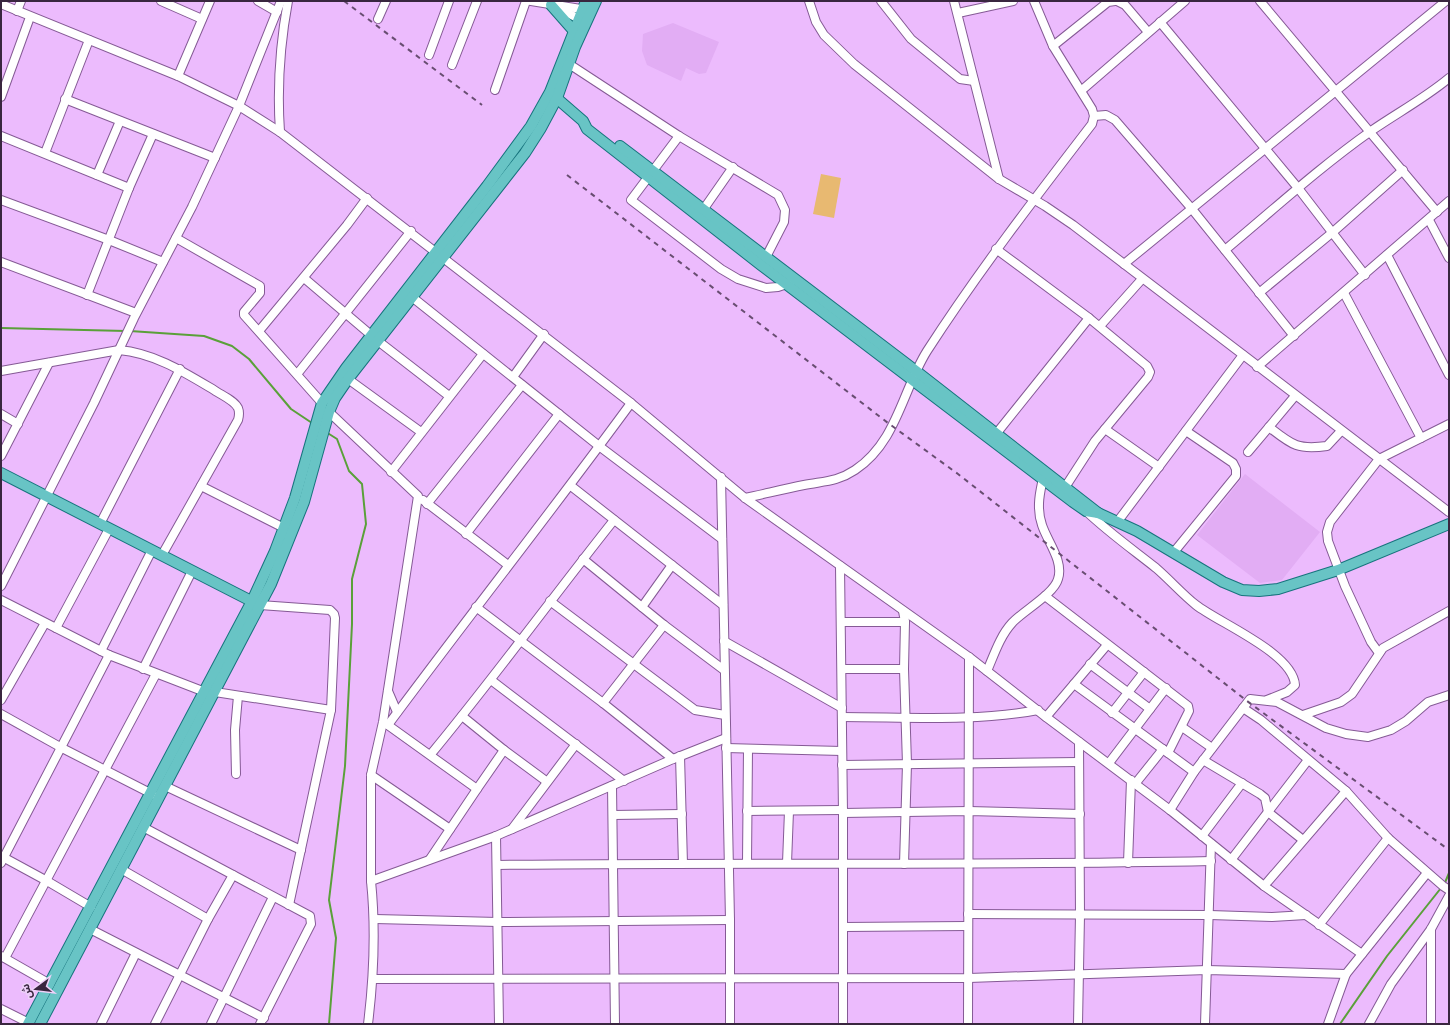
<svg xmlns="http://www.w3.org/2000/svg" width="1450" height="1025" viewBox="0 0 1450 1025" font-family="Figtree,'Noto Sans Arabic',sans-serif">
	<rect width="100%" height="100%" fill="#ecbbfd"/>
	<g fill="#e2adf4">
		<polygon points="673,23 719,42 706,73 699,74 686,68 681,81 647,65 642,51 643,34"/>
		<polygon points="1245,474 1320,532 1282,580 1260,583 1197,535"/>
	</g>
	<polygon fill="#e8b971" points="821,174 841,178 834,218 813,214"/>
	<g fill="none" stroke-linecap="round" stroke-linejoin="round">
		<g stroke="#5aa039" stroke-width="2">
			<polyline points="1,328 126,331"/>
			<polyline points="130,331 204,336 232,346 249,359 291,409 312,423"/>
			<polyline points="326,432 337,439 349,471 362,484 366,524 352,579 352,624 345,766 329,900 336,938 329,1024"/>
			<polyline points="1444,885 1449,873"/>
			<polyline points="1340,1024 1387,956 1441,888"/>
		</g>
		<g stroke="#855a95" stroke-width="10">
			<g id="minor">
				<polyline points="161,1 202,19"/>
				<polyline points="258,1 277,12"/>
				<polyline points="531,1 587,10"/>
				<polyline points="809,1 816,22 824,35 854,64 999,179 1045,206 1073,225 1449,512"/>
				<polyline points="881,1 911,39 960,79 974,81"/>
				<polyline points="954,1 999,179"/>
				<polyline points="1117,1 1125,5 1148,32"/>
				<polyline points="1260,1 1437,212"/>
				<polyline points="1,4 178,76 239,106 280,132 631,403 745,498 969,657 1046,717 1170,810 1264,886 1362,954"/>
				<polyline points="558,8 583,21"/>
				<polyline points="17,11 21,1"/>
				<polyline points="958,13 1013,1"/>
				<polyline points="378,19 386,1"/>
				<polyline points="1160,22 1298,188 1365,275"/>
				<polyline points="1053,46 1108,2 1115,1"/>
				<polyline points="429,55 449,1"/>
				<polyline points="569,64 679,136 778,195 785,210 784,222 766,257"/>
				<polyline points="452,65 477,1"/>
				<polyline points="178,76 210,1"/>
				<polyline points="495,90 526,1"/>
				<polyline points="1082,90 1185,1"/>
				<polyline points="1,97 30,17"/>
				<polyline points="65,99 215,158"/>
				<polyline points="1094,116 1106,115 1115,120 1192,209 1294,336"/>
				<path d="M280 132C277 88 280 44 288 1"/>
				<polyline points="1,136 129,188"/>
				<polyline points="679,136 631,200 721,269 738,279 766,288 778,287 790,283"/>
				<polyline points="45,153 89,40"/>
				<polyline points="97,175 120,121"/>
				<polyline points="1,200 109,240 163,262"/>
				<polyline points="703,210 733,167"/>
				<polyline points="1429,220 1449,258"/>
				<polyline points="176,238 260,286 260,293 244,312 244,315 322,403"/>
				<polyline points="996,249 1089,318 1147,366 1150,372 1148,377 1095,441 1062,492"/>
				<path d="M1225 250C1273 210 1320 167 1371 131 1397 113 1425 98 1449 78"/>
				<polyline points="1387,255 1449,375"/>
				<polyline points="1,262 136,313"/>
				<polyline points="1124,264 1446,1"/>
				<polyline points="304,278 378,341 449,396"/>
				<polyline points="1259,293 1333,232 1403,170"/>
				<polyline points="1344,293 1421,438"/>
				<polyline points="87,295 129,188 153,134"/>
				<polyline points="412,297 599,446 722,539"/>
				<polyline points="1100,326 1142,279"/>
				<polyline points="259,331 347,225 367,198"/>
				<polyline points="1257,367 1449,201"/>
				<path d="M1 371 119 350C154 353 184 372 214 390 221 395 234 400 238 408 240 413 239 416 238 420L162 555"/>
				<polyline points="298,373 411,231"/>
				<polyline points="513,377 544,334"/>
				<polyline points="348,379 421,432"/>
				<polyline points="329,412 418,496 383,722 371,775 371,881"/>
				<polyline points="1,414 18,424"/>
				<path d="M1269 427C1292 445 1297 450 1327 446L1341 431"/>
				<polyline points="1105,429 1159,467"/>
				<polyline points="996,434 1089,318"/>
				<polyline points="1248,452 1295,396"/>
				<polyline points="1,456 49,363"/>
				<polyline points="391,472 483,354"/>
				<polyline points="721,477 730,920 730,1024"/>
				<polyline points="201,486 284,528"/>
				<polyline points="571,486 723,605"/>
				<path d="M745 498C764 494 784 489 804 485 824 481 837 482 855 470 897 442 902 391 927 351 978 272 1035 198 1092 124L1094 116 1092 109 1053 46 1034 1"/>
				<polyline points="423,500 508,565"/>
				<polyline points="427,504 522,385"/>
				<path d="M1086 511C1108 532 1132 549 1156 568 1170 580 1182 594 1196 605 1219 623 1293 653 1295 685L1287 692 1267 700"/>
				<polyline points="1118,521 1243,355"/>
				<polyline points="100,524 180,369"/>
				<polyline points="466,534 559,414"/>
				<polyline points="1174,552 1236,476 1236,469 1233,463 1186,431"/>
				<polyline points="583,559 664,625 724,670"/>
				<polyline points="840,566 843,813 843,1024"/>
				<polyline points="1,586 94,403 134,318 192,207 239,106 281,1"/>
				<polyline points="1045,596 1188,706 1189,711 1168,753"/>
				<polyline points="1,600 109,655 205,692"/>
				<polyline points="550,601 695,710 725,715"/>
				<polyline points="260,605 330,610 334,614 335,618 331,710 289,905"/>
				<polyline points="476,607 603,703 673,759"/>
				<polyline points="642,607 672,565"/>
				<polyline points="903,611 905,622 904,669 907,764 904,864"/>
				<polyline points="842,622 905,622"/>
				<polyline points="56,628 109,529"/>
				<polyline points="724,641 842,708"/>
				<polyline points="101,651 152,550"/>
				<polyline points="1379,653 1371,642 1345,586 1328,541 1327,532 1330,522 1379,459 1449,424"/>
				<polyline points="1090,664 1150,709"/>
				<polyline points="143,669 192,571"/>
				<polyline points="842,669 904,669"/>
				<path d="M987 671C994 655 1000 636 1012 623 1023 611 1054 594 1058 579 1064 561 1047 541 1042 525 1036 508 1040 491 1044 474"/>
				<polyline points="491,680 624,781"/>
				<polyline points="1074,684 1194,772"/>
				<polyline points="388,691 397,712"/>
				<polyline points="215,692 331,710"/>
				<polyline points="1,700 45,623"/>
				<polyline points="603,703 664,625"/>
				<polyline points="1243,708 1261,720 1346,791 1388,838 1443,886 1449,890"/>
				<polyline points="1112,713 1144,672"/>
				<polyline points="1,714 62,748 156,796"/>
				<polyline points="1303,715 1341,702 1352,694 1383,648 1449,611"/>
				<polyline points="462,716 504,750 477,789"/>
				<path d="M842 717C907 717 974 722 1038 710"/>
				<polyline points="1046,717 1107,645"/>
				<polyline points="385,723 477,789 430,859"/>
				<path d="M388 725C468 617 552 511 631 403"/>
				<polyline points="1182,727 1212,748"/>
				<polyline points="726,748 842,751"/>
				<polyline points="504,750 546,781"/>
				<path d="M431 754C494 678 552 598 614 520"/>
				<polyline points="680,756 683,864"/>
				<polyline points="1203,760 1260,794 1265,798 1268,812 1303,840"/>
				<polyline points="1109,763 1166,688"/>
				<polyline points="842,765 1079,762"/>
				<polyline points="236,774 235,730 238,696"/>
				<polyline points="371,775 450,829"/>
				<polyline points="1135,784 1163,749"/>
				<polyline points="165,786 301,850"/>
				<polyline points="612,786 615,1024"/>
				<polyline points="1170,810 1194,772 1250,699 1277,702 1326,728 1346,734 1368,737 1391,730 1406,721 1428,702 1449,695"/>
				<polyline points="747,811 843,810"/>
				<polyline points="843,813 969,811 1080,814"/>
				<polyline points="613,815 682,814"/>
				<polyline points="143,827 310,916 311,924 260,1024"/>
				<polyline points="512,829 576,744"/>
				<polyline points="496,836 499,1024"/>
				<polyline points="1202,836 1242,783"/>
				<polyline points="1,856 47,881 91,907"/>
				<polyline points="1231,860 1308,760"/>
				<polyline points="1,863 109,655"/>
				<polyline points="747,863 748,749"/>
				<polyline points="787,863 789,811"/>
				<polyline points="1128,863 1131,780"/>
				<path d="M497 865C735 862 973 866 1211 861"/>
				<polyline points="121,869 208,919 233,875"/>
				<polyline points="1264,886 1346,791"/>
				<polyline points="968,914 1210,915 1272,917 1306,915"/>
				<polyline points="375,919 498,922 730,920"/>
				<polyline points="1319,925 1388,838"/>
				<polyline points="844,927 967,926"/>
				<polyline points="90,929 264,1018"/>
				<polyline points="1431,929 1431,1024"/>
				<polyline points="1,956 50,984"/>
				<polyline points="5,958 156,674"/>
				<polyline points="374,979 969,978 1207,970 1346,974"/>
				<polyline points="1,1009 29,1023"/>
				<polyline points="101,1024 136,953"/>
				<polyline points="155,1024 208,919"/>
				<polyline points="211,1024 273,897"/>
				<path d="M368 1024C374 975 376 930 371 881L496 836 673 759 726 738"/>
				<polyline points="968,1024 969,657"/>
				<polyline points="1078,1024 1080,915 1079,742"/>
				<polyline points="1205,1024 1211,844"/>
				<polyline points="1328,1024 1346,974 1427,873"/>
				<polyline points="1369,1024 1391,984 1431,929 1449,896"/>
			</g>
		</g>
		<g stroke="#17737d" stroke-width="12">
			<g id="major">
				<polyline points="551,5 573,30"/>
				<polyline points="553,95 583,121 587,129 761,265 1073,502 1086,511 1098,513 1137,531 1223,582 1242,590 1259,591 1278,589 1338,570 1449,524"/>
				<polyline points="620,146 916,371 1098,513"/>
				<polyline points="1,473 257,604"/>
				<polyline points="28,1024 252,601 275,551 295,498 322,403 346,368 487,186 531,126 550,92 586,1"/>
				<polyline points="40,1024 271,584 304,502 329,412 335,398 348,379 525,153 541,128 557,98 575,47 596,1"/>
			</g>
		</g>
		<use href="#minor" stroke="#fff" stroke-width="8"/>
		<use href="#major" stroke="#68c4c5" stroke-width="10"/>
		<g stroke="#684d71" stroke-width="2" stroke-dasharray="5 5" stroke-linecap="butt">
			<polyline points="344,1 482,105"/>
			<polyline points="567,175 888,423 958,474 1247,701 1449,850"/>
		</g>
	</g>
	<rect width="1450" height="1025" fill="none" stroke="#39263f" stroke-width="4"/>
	<g transform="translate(36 989) rotate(255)" stroke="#eed1f9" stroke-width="3" paint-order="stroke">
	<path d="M0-3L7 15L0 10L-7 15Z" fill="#39263f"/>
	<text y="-6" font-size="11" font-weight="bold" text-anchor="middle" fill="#39263f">ش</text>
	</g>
</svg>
